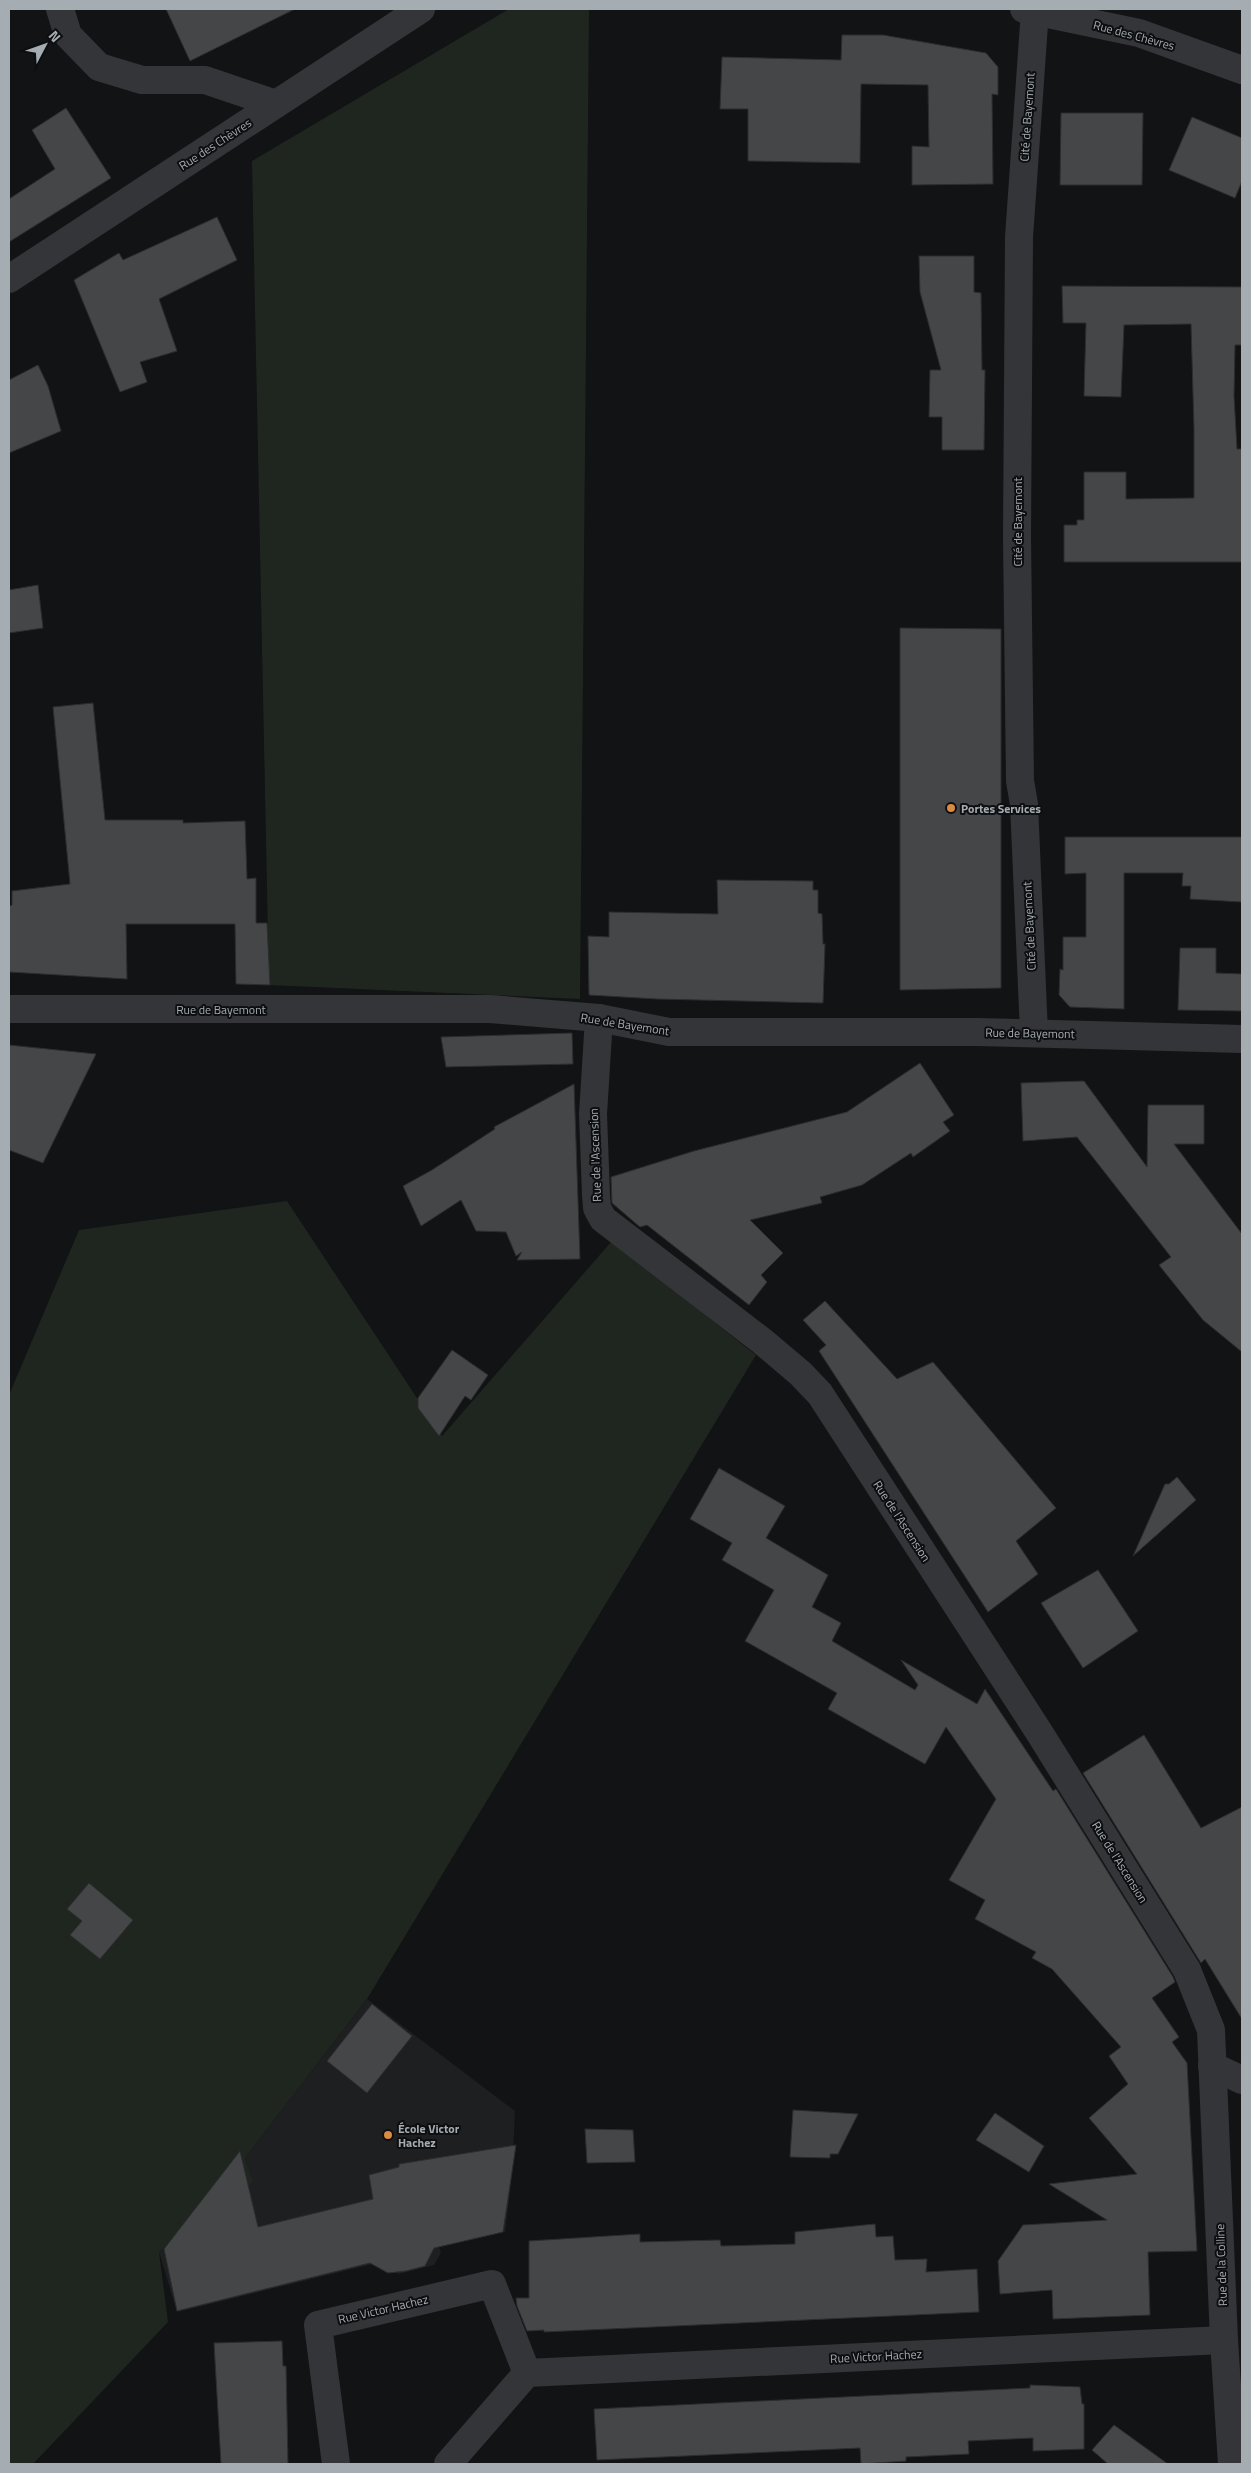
<svg xmlns="http://www.w3.org/2000/svg" width="1251" height="2473" viewBox="0 0 1251 2473" font-family="'Titillium Web',sans-serif">
	<rect width="100%" height="100%" fill="#121314"/>
	<polygon fill="#1e1f20" points="367,1999 515,2111 512,2176 505,2232 439,2247 441,2253 434,2265 399,2274 387,2267 385,2261 177,2312 159,2252 252,2182 245,2158"/>
	<g fill="#1f261f">
		<polygon points="509,9 589,9 580,999 269,985 252,161"/>
		<polygon points="287,1201 442,1436 612,1241 756,1355 367,1999 245,2158 253,2182 159,2252 168,2322 33,2464 9,2464 9,1395 79,1230"/>
	</g>
	<g fill="#444648" stroke="#2c2d2f">
		<polygon points="166,9 295,9 190,61"/>
		<polygon points="842,35 883,35 986,53 998,67 998,95 992,94 993,184 912,185 912,146 929,147 928,85 861,84 860,163 748,161 748,109 720,109 722,57 841,60"/>
		<polygon points="66,108 111,178 9,242 9,199 55,169 32,130"/>
		<polygon points="1061,113 1143,113 1142,185 1060,185"/>
		<polygon points="1192,117 1242,138 1242,181 1235,198 1169,170"/>
		<polygon points="217,217 237,260 159,299 177,351 140,362 147,382 120,392 74,280 119,253 123,260"/>
		<polygon points="919,256 974,256 974,292 981,293 982,370 985,370 984,450 942,450 942,417 929,417 930,370 941,370 920,292"/>
		<polygon points="1062,286 1242,287 1242,345 1235,345 1234,396 1237,449 1242,449 1242,562 1064,562 1064,525 1077,525 1077,520 1084,520 1084,472 1126,472 1126,499 1194,498 1194,429 1191,324 1124,325 1121,397 1084,396 1086,323 1063,323"/>
		<polygon points="38,365 48,386 61,431 9,453 9,380"/>
		<polygon points="38,585 43,628 9,633 9,590"/>
		<polygon points="900,628 1001,629 1001,988 900,990"/>
		<polygon points="93,703 105,820 183,820 183,823 245,821 247,879 256,878 256,923 267,923 270,985 236,984 235,924 126,924 127,979 9,972 9,906 12,905 12,891 70,884 53,707"/>
		<polygon points="1065,837 1242,837 1242,902 1190,899 1191,886 1182,886 1183,873 1124,873 1124,1009 1070,1007 1059,995 1060,969 1063,970 1063,937 1086,937 1086,873 1065,874"/>
		<polygon points="717,880 813,881 813,890 818,890 818,913 822,914 823,944 825,944 823,1003 657,999 589,995 588,936 609,937 609,912 718,914"/>
		<polygon points="1180,948 1216,948 1216,973 1242,974 1242,1011 1178,1010"/>
		<polygon points="572,1033 573,1064 446,1067 441,1037"/>
		<polygon points="9,1045 96,1054 43,1163 9,1150"/>
		<polygon points="920,1063 954,1115 943,1122 950,1131 913,1157 911,1153 862,1185 820,1197 822,1203 750,1220 783,1253 761,1275 767,1282 749,1305 647,1225 640,1227 612,1203 611,1177 694,1151 847,1112"/>
		<polygon points="1084,1081 1147,1167 1148,1105 1204,1105 1204,1144 1174,1144 1242,1234 1242,1352 1203,1320 1159,1265 1171,1257 1077,1137 1023,1141 1021,1083"/>
		<polygon points="574,1084 580,1259 517,1260 522,1252 516,1256 506,1232 476,1231 461,1200 421,1226 403,1186 432,1170 495,1129 494,1127"/>
		<polygon points="825,1301 897,1379 933,1362 1056,1508 1016,1541 1038,1574 988,1612 819,1351 826,1345 803,1320"/>
		<polygon points="452,1350 488,1375 471,1400 465,1396 439,1436 418,1408 418,1398"/>
		<polygon points="719,1468 785,1506 766,1538 828,1575 812,1607 841,1623 832,1641 915,1690 918,1685 901,1660 977,1704 985,1689 1053,1791 1056,1789 1173,1977 1175,1982 1152,1998 1179,2037 1172,2042 1187,2063 1197,2251 1148,2252 1150,2315 1053,2319 1052,2290 1000,2294 998,2261 1023,2225 1107,2220 1049,2184 1137,2174 1089,2118 1128,2084 1109,2056 1121,2047 1052,1969 1032,1958 1036,1952 975,1919 985,1900 949,1880 996,1799 946,1727 925,1764 828,1709 837,1693 745,1641 774,1590 722,1560 732,1543 690,1519"/>
		<polygon points="1177,1477 1196,1500 1133,1556 1165,1484 1169,1484"/>
		<polygon points="1098,1570 1138,1631 1083,1668 1041,1603"/>
		<polygon points="1144,1735 1201,1828 1242,1807 1242,2019 1205,1959 1201,1963 1083,1773"/>
		<polygon points="89,1883 133,1920 100,1959 70,1935 82,1921 67,1909"/>
		<polygon points="372,2004 412,2036 367,2093 327,2061"/>
		<polygon points="793,2110 858,2114 838,2154 830,2154 830,2158 790,2157"/>
		<polygon points="995,2113 1044,2146 1029,2172 976,2140"/>
		<polygon points="585,2129 633,2130 635,2162 587,2163"/>
		<polygon points="516,2145 503,2232 434,2248 425,2266 406,2271 388,2273 370,2263 177,2311 164,2249 240,2151 258,2227 373,2199 369,2175 399,2167 399,2164"/>
		<polygon points="875,2224 876,2237 893,2236 895,2260 927,2259 926,2272 977,2269 979,2312 544,2332 544,2330 527,2331 517,2306 516,2298 529,2298 529,2241 640,2234 640,2242 720,2240 721,2246 795,2244 795,2232"/>
		<polygon points="282,2341 283,2366 286,2366 288,2464 221,2464 214,2343"/>
		<polygon points="1030,2385 1080,2387 1082,2404 1084,2404 1084,2449 1033,2451 1033,2438 968,2441 969,2454 906,2457 906,2461 861,2464 860,2448 597,2460 594,2409 1030,2388"/>
		<polygon points="1114,2425 1168,2464 1108,2464 1092,2450"/>
	</g>
	<g fill="none" stroke-linecap="round" stroke-linejoin="round">
		<g stroke="#343538" stroke-width="28">
			<polyline points="60,9 68,35 99,67 142,80 205,80 276,104"/>
			<polyline points="1024,9 1139,33 1242,70"/>
			<polyline points="9,279 421,9"/>
			<polyline points="9,1009 490,1009 599,1018 669,1032 977,1032 1242,1039"/>
			<polyline points="599,1018 593,1114 596,1195 597,1208 603,1219 762,1341 801,1374 820,1394 1039,1732 1187,1970 1211,2030 1224,2340 1232,2464"/>
			<polyline points="1034,1033 1024,804 1020,781 1017,537 1019,237 1035,10"/>
			<polyline points="1212,2066 1242,2080"/>
			<polyline points="336,2464 318,2325 492,2284 527,2373"/>
			<polyline points="448,2464 527,2373 1224,2340"/>
		</g>
	</g>
	<g fill="#db8943" stroke="#0d0e0f" stroke-width="2">
		<circle cx="951" cy="808" r="5"/>
		<circle cx="388" cy="2135" r="5"/>
	</g>
	<g text-anchor="middle" dominant-baseline="central" stroke-width="4" stroke-linejoin="round" paint-order="stroke">
		<g font-size="12" fill="#a5acb2" stroke="#0d0e0f">
			<text transform="translate(1134 35) rotate(15)">Rue des Chèvres</text>
			<text transform="translate(1027 117) rotate(-86)">Cité de Bayemont</text>
			<text transform="translate(215 144) rotate(-33)">Rue des Chèvres</text>
			<text transform="translate(1017 522) rotate(-90)">Cité de Bayemont</text>
			<text transform="translate(1029 926) rotate(-93)">Cité de Bayemont</text>
			<text x="221" y="1009">Rue de Bayemont</text>
			<text transform="translate(625 1024) rotate(9)">Rue de Bayemont</text>
			<text transform="translate(1030 1033) rotate(1)">Rue de Bayemont</text>
			<text transform="translate(595 1155) rotate(-92)">Rue de l'Ascension</text>
			<text transform="translate(902 1521) rotate(57)">Rue de l'Ascension</text>
			<text transform="translate(1120 1862) rotate(58)">Rue de l'Ascension</text>
			<text transform="translate(1221 2265) rotate(-92)">Rue de la Colline</text>
			<text transform="translate(383 2309) rotate(-13)">Rue Victor Hachez</text>
			<text transform="translate(876 2356) rotate(-3)">Rue Victor Hachez</text>
		</g>
		<g font-size="12" font-weight="bold" fill="#a5acb2" stroke="#0d0e0f" text-anchor="start">
			<text x="961" y="808">Portes Services</text>
			<text x="398" y="2128">École Victor<tspan x="398" dy="14">Hachez</tspan></text>
		</g>
	</g>
	<rect width="1251" height="2473" fill="none" stroke="#a5acb2" stroke-width="20"/>
	<g transform="translate(45 45) rotate(49)" stroke="#0d0e0f" stroke-width="4" paint-order="stroke">
	<path d="M0-4L9 19L0 12L-9 19Z" fill="#a5acb2"/>
	<text y="-8" font-size="14" font-weight="bold" text-anchor="middle" fill="#a5acb2">N</text>
	</g>
</svg>
